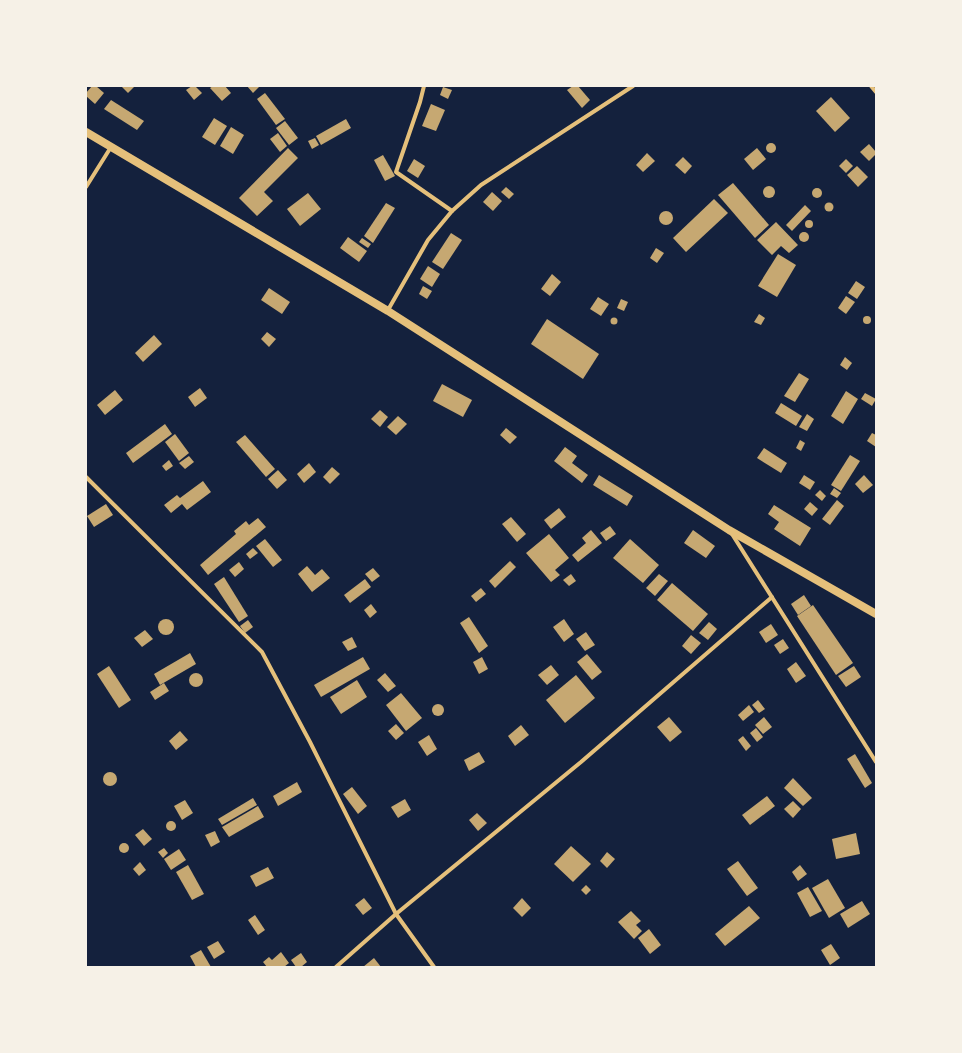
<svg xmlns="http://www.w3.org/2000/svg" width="962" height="1053" viewBox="0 0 962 1053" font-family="'Noto Sans',sans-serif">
	<rect width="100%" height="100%" fill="#14213d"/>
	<g fill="#c6a872">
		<polygon points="92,86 96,86 104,93 95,104 86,96 86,93"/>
		<polygon points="121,86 135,86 128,93"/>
		<polygon points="192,86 195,86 202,93 194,100 186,90"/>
		<polygon points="213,86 225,86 231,93 222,101 210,88"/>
		<polygon points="247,86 260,86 253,93"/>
		<polygon points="573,86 578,86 590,100 582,108 567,90"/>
		<polygon points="443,87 452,90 448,99 440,95"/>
		<polygon points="265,93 285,119 276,125 257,99"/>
		<polygon points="831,97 850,118 835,132 816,111"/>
		<polygon points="111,100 144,121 137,130 104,109"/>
		<polygon points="431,104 445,110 436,131 422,126"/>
		<polygon points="214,118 227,126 215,145 202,137"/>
		<polygon points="346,119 351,128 321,145 316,136"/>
		<polygon points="285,121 298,138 289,145 276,128"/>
		<polygon points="231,127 244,135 233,154 220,146"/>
		<polygon points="278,133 287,146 280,152 270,139"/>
		<polygon points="315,138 319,145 312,149 308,141"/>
		<circle cx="771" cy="148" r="5"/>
		<polygon points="869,144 876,152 876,154 869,161 860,152"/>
		<polygon points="288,148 298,158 264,192 273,201 257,216 239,198"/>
		<polygon points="757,148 766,159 753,170 744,159"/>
		<polygon points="647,153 655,161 643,172 636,165"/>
		<polygon points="383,155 395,176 385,181 374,160"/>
		<polygon points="683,157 692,166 685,174 675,165"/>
		<polygon points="414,159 425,166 418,178 407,171"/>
		<polygon points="846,159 853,166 846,173 839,166"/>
		<polygon points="857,166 868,177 858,187 847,175"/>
		<polygon points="733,183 769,225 755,238 718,195"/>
		<circle cx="769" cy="192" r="6"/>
		<polygon points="506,187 514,194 509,199 501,192"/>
		<circle cx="817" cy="193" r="5"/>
		<polygon points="492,192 502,201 493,211 483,202"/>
		<polygon points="308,193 321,209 300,226 287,209"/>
		<polygon points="714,199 728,213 686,252 673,238"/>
		<circle cx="829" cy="207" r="4.5"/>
		<polygon points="386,203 395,208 373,243 364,236"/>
		<polygon points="805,205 811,211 792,231 786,225"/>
		<circle cx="666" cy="218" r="7"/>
		<circle cx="809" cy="224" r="4"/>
		<polygon points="776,222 798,245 789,253 781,246 772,255 757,240"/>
		<circle cx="804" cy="237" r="5"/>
		<polygon points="451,233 462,240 443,269 432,262"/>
		<polygon points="348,237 367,251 359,262 340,248"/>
		<polygon points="362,238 371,244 368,248 359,242"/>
		<polygon points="656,248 664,253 657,263 650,258"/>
		<polygon points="778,254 796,265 777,297 758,286"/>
		<polygon points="428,266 440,274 432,287 420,279"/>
		<polygon points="552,274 561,282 550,296 541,289"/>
		<polygon points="856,281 865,287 857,299 848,293"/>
		<polygon points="423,286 432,291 427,299 419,294"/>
		<polygon points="269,288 290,302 282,314 261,300"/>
		<polygon points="846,296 855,302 846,314 838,308"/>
		<polygon points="598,297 609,304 601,316 590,309"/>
		<polygon points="621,299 628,302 624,311 617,308"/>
		<polygon points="759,314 765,318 761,325 754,322"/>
		<circle cx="867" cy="320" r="4"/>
		<circle cx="614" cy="321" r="3.5"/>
		<polygon points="547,319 599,354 583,379 531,344"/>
		<polygon points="267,332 276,339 269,347 261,339"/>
		<polygon points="154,335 162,344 143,362 135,353"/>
		<polygon points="845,357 852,363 847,370 840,365"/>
		<polygon points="799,373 809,379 795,402 784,396"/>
		<polygon points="442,384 472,400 463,417 433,401"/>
		<polygon points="200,388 207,398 195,407 188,397"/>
		<polygon points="115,390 123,400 105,415 97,405"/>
		<polygon points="846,391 858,399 843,424 831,416"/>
		<polygon points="865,393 876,399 872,406 861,399"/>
		<polygon points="781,403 802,416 796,426 775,413"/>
		<polygon points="380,410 388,417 380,427 371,419"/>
		<polygon points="807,414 814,419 807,431 799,427"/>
		<polygon points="398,416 407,424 396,435 387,427"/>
		<polygon points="165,424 172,434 133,463 126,453"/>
		<polygon points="506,428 517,437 510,444 500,435"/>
		<polygon points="872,433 876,435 876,447 867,441"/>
		<polygon points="175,434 189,453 179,461 165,442"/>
		<polygon points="245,435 275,469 266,477 236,442"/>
		<polygon points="800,440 805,443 801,451 796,448"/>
		<polygon points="565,447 577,456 572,463 588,475 582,483 554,461"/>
		<polygon points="764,448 787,463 781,473 757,458"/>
		<polygon points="850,455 860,461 841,491 831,485"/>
		<polygon points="189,456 194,462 185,469 179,463"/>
		<polygon points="169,460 173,466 166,471 162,466"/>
		<polygon points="309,463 316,472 304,483 297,474"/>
		<polygon points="332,467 340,474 330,484 323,477"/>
		<polygon points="278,470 287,480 277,489 268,479"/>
		<polygon points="599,475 633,496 627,506 593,485"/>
		<polygon points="804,475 815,482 810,490 799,483"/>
		<polygon points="864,475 873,485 863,493 855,484"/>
		<polygon points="203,481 211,492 187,510 182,504 171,513 164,505 177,495 180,498"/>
		<polygon points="834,488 841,493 837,498 830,494"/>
		<polygon points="820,490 826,496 822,501 815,495"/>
		<polygon points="837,500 844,506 830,525 822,519"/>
		<polygon points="810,502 818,509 812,516 804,509"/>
		<polygon points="106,504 113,515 94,527 87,516"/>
		<polygon points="774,505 811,528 800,546 774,529 779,522 768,514"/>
		<polygon points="559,508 566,517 551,529 544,520"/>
		<polygon points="511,517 526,534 517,542 502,524"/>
		<polygon points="258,518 266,527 208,575 200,565 236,534 234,531 246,521 249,525"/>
		<polygon points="610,526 616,534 606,541 600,533"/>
		<polygon points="591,530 602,543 578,562 572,555 586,543 582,538"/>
		<polygon points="693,530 715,546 706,558 684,543"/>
		<polygon points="549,534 569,558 555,570 560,575 551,582 526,553"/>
		<polygon points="265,539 282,560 273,567 256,546"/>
		<polygon points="630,539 659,565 643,583 613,558"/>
		<polygon points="253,548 258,553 250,559 246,554"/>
		<polygon points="510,561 516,567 495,588 489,581"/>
		<polygon points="239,562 244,569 235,577 229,570"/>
		<polygon points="307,566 315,575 322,569 330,578 312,592 298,574"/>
		<polygon points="373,568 380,576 372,582 365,574"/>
		<polygon points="571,574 576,581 569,586 563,580"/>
		<polygon points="659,574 668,581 655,596 646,588"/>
		<polygon points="224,577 248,616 239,622 214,584"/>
		<polygon points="365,579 371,587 350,603 344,595"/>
		<polygon points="672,583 708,614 693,631 657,600"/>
		<polygon points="481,588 486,594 476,602 471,596"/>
		<polygon points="804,595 811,606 798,615 791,604"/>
		<polygon points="371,604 377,612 370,618 364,610"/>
		<polygon points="813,605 853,663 836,675 797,616"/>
		<polygon points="469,617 488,646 479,653 460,623"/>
		<circle cx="166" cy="627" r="8"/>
		<polygon points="564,619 574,634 564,642 553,627"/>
		<polygon points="248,620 253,627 245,633 240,626"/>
		<polygon points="709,622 717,629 708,640 699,633"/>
		<polygon points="771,624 778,635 766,643 759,632"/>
		<polygon points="145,630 153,639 142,647 134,638"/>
		<polygon points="586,632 595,645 585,651 576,639"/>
		<polygon points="691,635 701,643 691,654 682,646"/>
		<polygon points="352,637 357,647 348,651 342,642"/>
		<polygon points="783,639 789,648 780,654 774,645"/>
		<polygon points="190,653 196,664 160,685 154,674"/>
		<polygon points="587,654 602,672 592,680 577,662"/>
		<polygon points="363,657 370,669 321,697 314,685"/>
		<polygon points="482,657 488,669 479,674 473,662"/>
		<polygon points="796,662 806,676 796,683 787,669"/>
		<polygon points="551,665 559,675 547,685 538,675"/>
		<polygon points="109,666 131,700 119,708 97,674"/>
		<polygon points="854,666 861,677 846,687 838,676"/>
		<polygon points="385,673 396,686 388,692 377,680"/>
		<circle cx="196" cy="680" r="7"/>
		<polygon points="576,675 595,698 565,723 546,700"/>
		<polygon points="357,680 367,697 341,714 330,697"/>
		<polygon points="164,683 169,691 155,700 150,692"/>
		<polygon points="401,693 422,718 406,731 386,705"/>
		<polygon points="758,700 765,709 759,713 752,705"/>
		<circle cx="438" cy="710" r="6"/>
		<polygon points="749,705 754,712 743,721 738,715"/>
		<polygon points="669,717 682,732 670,742 657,727"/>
		<polygon points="764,717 772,727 763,734 755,725"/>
		<polygon points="396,724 404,733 396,740 388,731"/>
		<polygon points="521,725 529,735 515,746 508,736"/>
		<polygon points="756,728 763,737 757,742 750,733"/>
		<polygon points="180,731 188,740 176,750 169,741"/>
		<polygon points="429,735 437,749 427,756 418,742"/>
		<polygon points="743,736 751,746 746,751 738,740"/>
		<polygon points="479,752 485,762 469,771 464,760"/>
		<polygon points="855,754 872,783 865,788 847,759"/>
		<circle cx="110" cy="779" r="7"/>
		<polygon points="793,778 812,798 803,806 784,788"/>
		<polygon points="297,782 302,792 278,806 273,796"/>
		<polygon points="352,787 367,806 358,814 343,794"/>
		<polygon points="767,796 775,806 750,825 742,815"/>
		<polygon points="253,798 257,805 222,825 218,819"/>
		<polygon points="405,799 411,810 398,818 391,807"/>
		<polygon points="185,800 193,813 182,820 174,806"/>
		<polygon points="793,801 801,809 793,818 784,809"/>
		<polygon points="258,806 264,817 229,837 222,827"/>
		<polygon points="477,813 487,823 478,831 469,820"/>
		<circle cx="171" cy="826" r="5"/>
		<polygon points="143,829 152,839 144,846 135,835"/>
		<polygon points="215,831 220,842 211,847 205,835"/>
		<polygon points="856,833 860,854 836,859 832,839"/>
		<circle cx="124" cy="848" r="5"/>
		<polygon points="571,846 591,864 573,882 554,864"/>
		<polygon points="164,848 168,853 163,858 158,852"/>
		<polygon points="179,849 186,860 171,870 164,859"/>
		<polygon points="607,852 615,859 607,868 600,861"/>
		<polygon points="738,861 758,888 747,896 727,869"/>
		<polygon points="140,862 146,870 139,876 133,869"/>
		<polygon points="188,865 204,894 192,900 176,872"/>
		<polygon points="800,865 807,874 798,881 792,872"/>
		<polygon points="268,867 274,878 256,887 250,876"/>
		<polygon points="828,879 845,908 829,918 812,888"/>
		<polygon points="586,885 591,890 586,895 581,890"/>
		<polygon points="808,887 822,911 810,917 797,893"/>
		<polygon points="364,898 372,908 363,915 355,905"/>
		<polygon points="522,898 531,908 522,917 513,908"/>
		<polygon points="862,901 870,914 848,928 840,914"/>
		<polygon points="749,906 760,918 725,946 715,934"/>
		<polygon points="631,911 641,921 636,925 642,931 634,939 618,922"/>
		<polygon points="255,915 265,930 258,935 248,920"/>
		<polygon points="649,929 661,945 650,954 638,938"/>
		<polygon points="218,941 225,952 214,959 207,947"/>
		<polygon points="831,944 840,958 830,965 821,950"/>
		<polygon points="201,950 211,967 196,967 190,956"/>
		<polygon points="281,952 289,963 284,967 267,967 263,962 269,957 272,960"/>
		<polygon points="301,953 307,962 301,967 296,967 291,960"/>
		<polygon points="374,958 381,967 363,967"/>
	</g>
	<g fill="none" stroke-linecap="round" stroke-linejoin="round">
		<g stroke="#e5c07b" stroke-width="4">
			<polyline points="424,86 420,102 396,172 452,211"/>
			<polyline points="871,86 876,92"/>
			<polyline points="86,187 111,147"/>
			<polyline points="388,310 428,240 452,211 481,185 633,86"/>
			<polyline points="86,477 262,652 310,742 396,914 434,967"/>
			<polyline points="732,534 876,762"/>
			<polyline points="336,967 396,914 581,762 772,597"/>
		</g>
		<polyline stroke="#e5c07b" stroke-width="8" points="86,132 388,311 729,530 876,614"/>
	</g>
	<rect width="962" height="1053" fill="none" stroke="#f6f1e7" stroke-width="174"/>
</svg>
